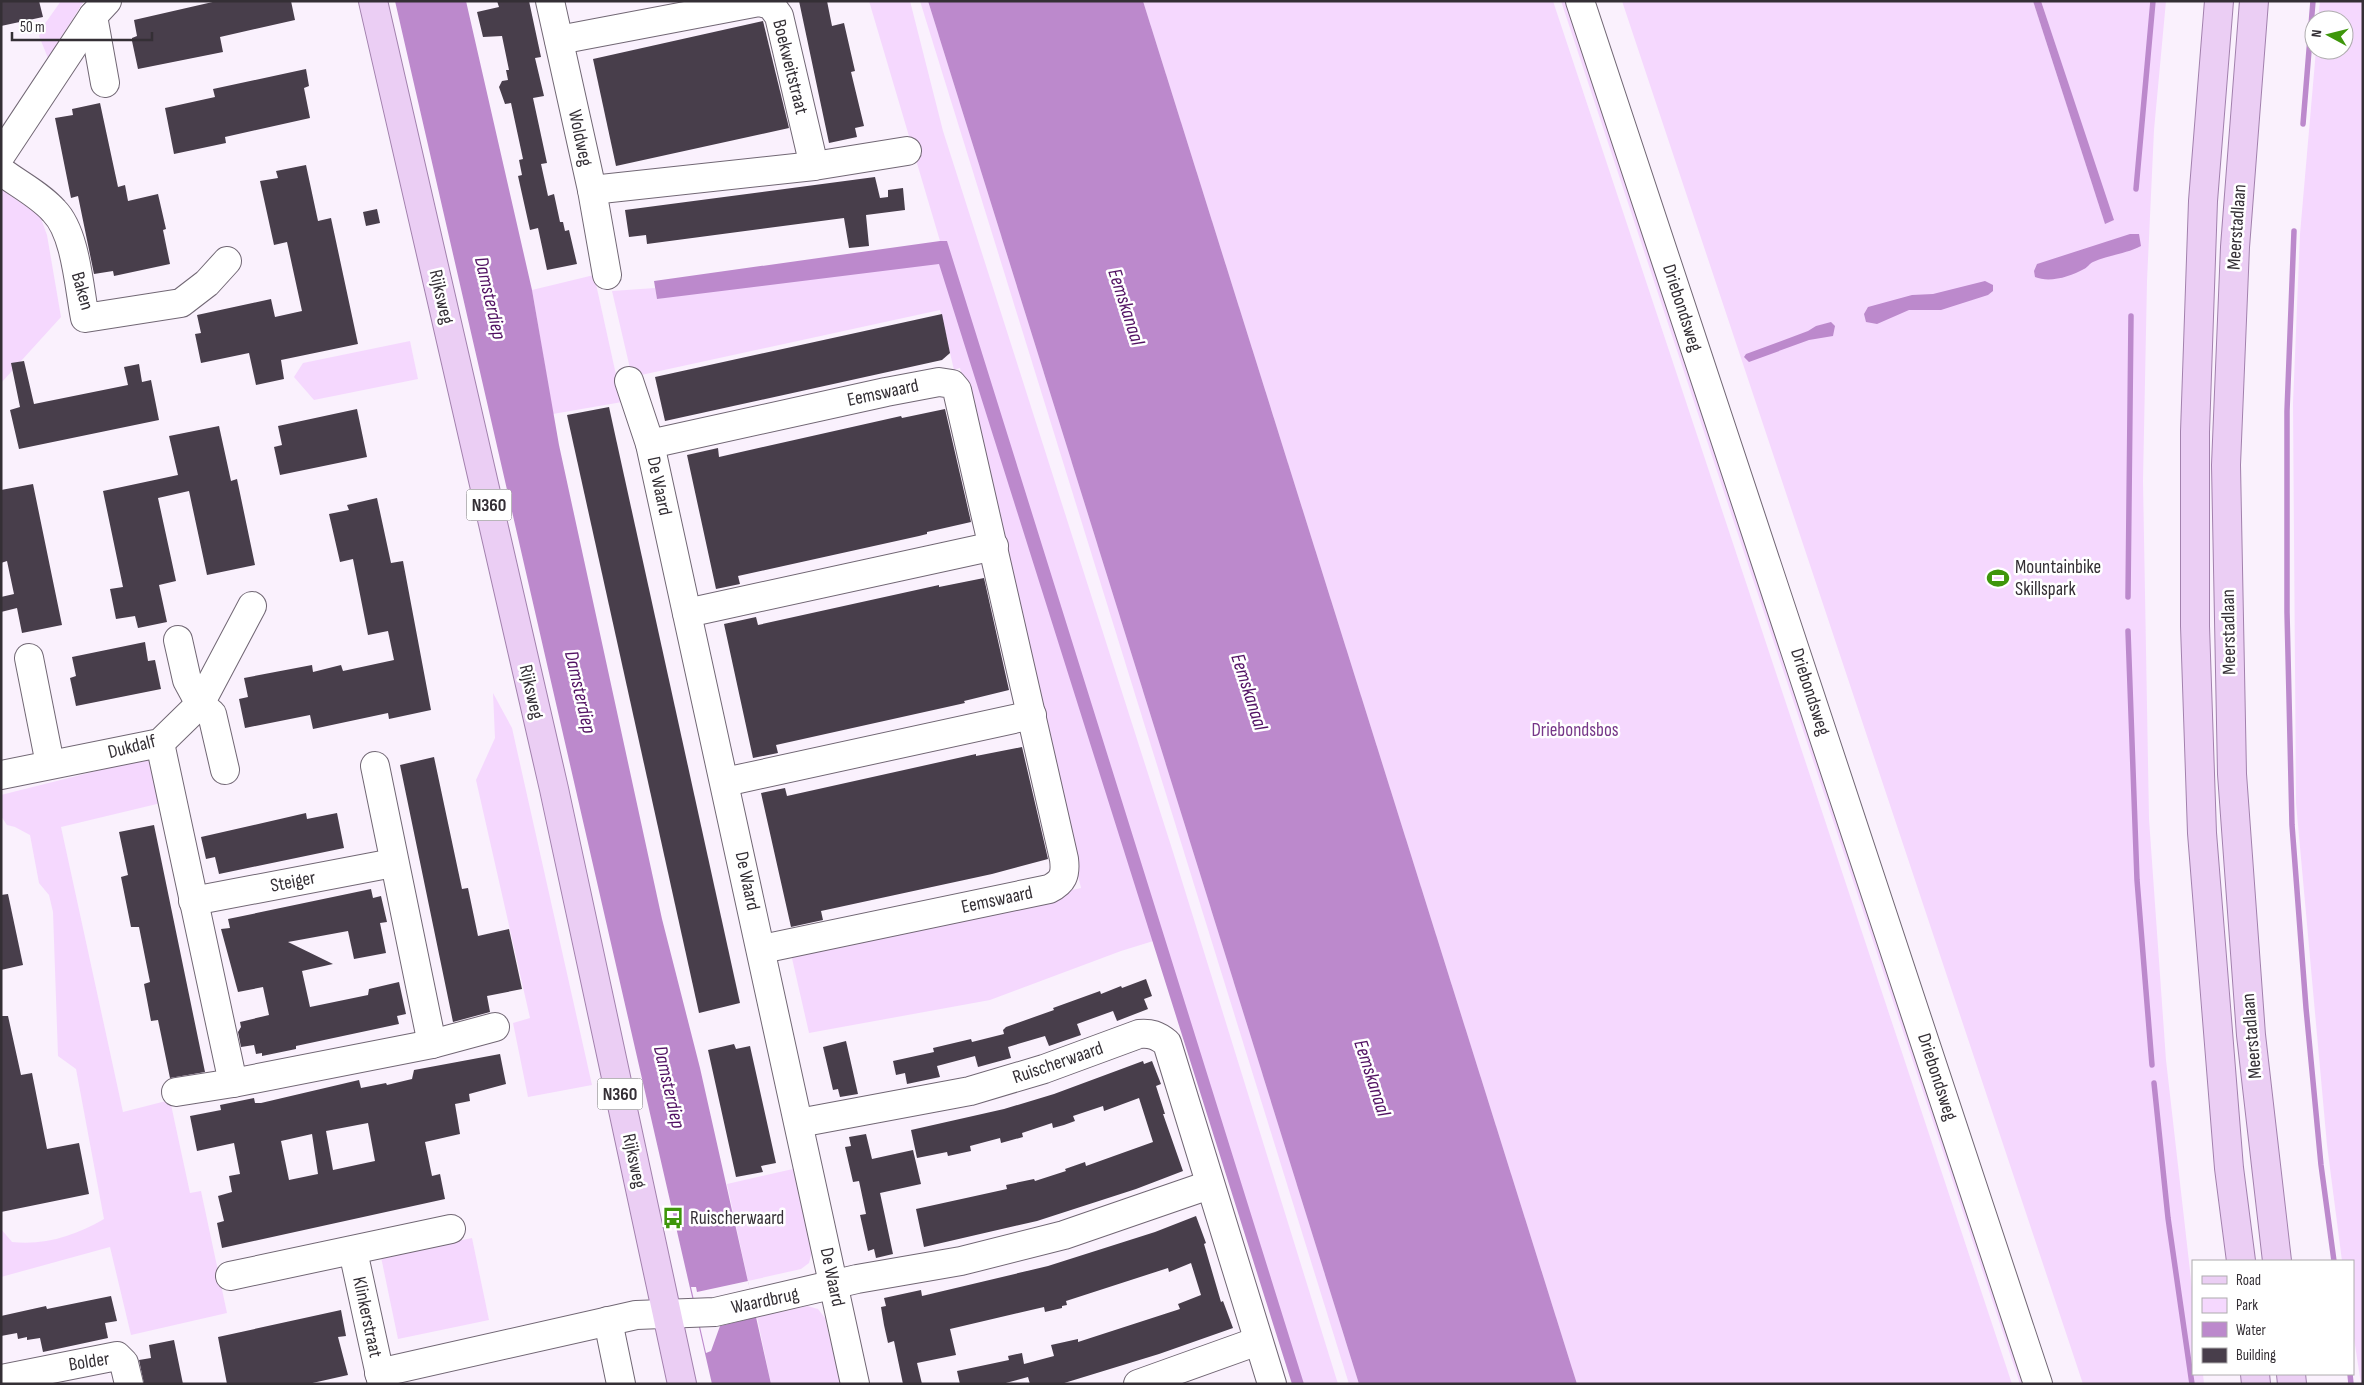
<svg xmlns="http://www.w3.org/2000/svg" width="2364" height="1385" viewBox="0 0 2364 1385" font-family="'Sofia Sans Condensed',sans-serif">
	<rect width="100%" height="100%" fill="#faf1fd"/>
	<g fill="#f5d8fe">
		<polygon points="61,1 84,1 48,58 39,36 44,25"/>
		<polygon points="869,1 910,1 943,131 1173,852 1338,1384 1302,1384 1163,938 1121,951 990,1000 809,1033 791,954 1081,888 1033,692 960,368 954,370 940,310 632,377 612,291 655,288 657,299 946,251 940,241"/>
		<polygon points="920,1 928,1 1359,1384 1349,1384"/>
		<polygon points="1143,1 1553,1 2012,1384 1577,1384"/>
		<polygon points="1561,1 1569,1 2030,1384 2020,1384"/>
		<polygon points="1622,1 2033,1 2105,223 2113,220 2041,1 2166,1 2154,130 2147,281 2143,481 2149,819 2166,1060 2193,1297 2193,1374 2203,1374 2204,1384 2083,1384"/>
		<polygon points="2320,1 2363,1 2363,1384 2361,1384 2353,1332 2353,1261 2342,1261 2327,1145 2296,803 2293,403 2300,234 2316,50 2344,50 2344,20 2318,20"/>
		<polygon points="1,189 40,216 47,235 61,317 1,383"/>
		<polygon points="594,275 622,402 553,414 532,290"/>
		<polygon points="410,341 418,379 314,400 294,377 303,363"/>
		<polygon points="493,693 512,728 592,1085 528,1097 513,1023 530,1018 476,780 495,738"/>
		<path d="M152 757 161 803 61 827 123 1112 170 1100 190 1193 201 1191 227 1313 131 1335 110 1247 1 1277V1229L12 1242C44 1246 77 1235 104 1219L76 1069 58 1056 53 912 49 895 39 883 30 835 15 827 7 825 1 816V795Z"/>
		<polygon points="793,1169 812,1252 809,1263 801,1269 748,1281 727,1184"/>
		<polygon points="472,1238 489,1320 398,1339 381,1257"/>
		<polygon points="807,1306 818,1309 825,1318 841,1384 771,1384 757,1317"/>
	</g>
	<g fill="#bc89cc">
		<polygon points="395,1 466,1 532,290 559,445 662,919 700,1068 771,1384 712,1384"/>
		<polygon points="928,1 1143,1 1577,1384 1359,1384"/>
		<polygon points="2033,1 2041,1 2114,220 2105,224"/>
		<path d="M2130 234H2139L2141 246C2126 254 2108 255 2093 262 2089 264 2087 268 2084 269 2070 277 2049 283 2035 277L2034 271 2037 264Z"/>
		<polygon points="940,241 947,241 1304,1384 1292,1384 939,264 657,299 654,281"/>
		<polygon points="1985,281 1993,285 1993,291 1988,295 1941,310 1909,310 1877,324 1866,322 1864,314 1868,307 1912,295 1933,294"/>
		<polygon points="1831,322 1835,326 1833,336 1809,340 1749,362 1744,357 1746,354 1808,331 1816,326"/>
	</g>
	<polygon fill="#faf1fd" points="748,1281 757,1317 720,1326 711,1351 706,1353 691,1287 696,1287 697,1292"/>
	<g fill="none" stroke-linecap="round" stroke-linejoin="round">
		<g stroke="#bc89cc" stroke-width="5.5">
			<polyline points="2303,124 2313,1"/>
			<polyline points="2136,189 2153,1"/>
			<polyline points="2294,231 2287,411 2287,612 2292,825 2306,1008 2321,1165 2334,1261"/>
			<polyline points="2128,597 2131,316"/>
			<polyline points="2128,631 2137,880 2152,1065"/>
			<polyline points="2154,1083 2168,1218 2192,1384"/>
			<polyline points="2350,1374 2351,1384"/>
		</g>
	</g>
	<g fill="#483e4b" fill-rule="evenodd">
		<polygon points="1,1 39,1 43,17 1,26"/>
		<polygon points="217,1 291,1 295,20 220,37 223,52 138,69 132,41 132,38 137,36 134,20"/>
		<polygon points="497,1 529,1 541,57 535,58 544,96 533,98 547,163 541,164 548,196 554,194 560,222 563,222 565,231 569,230 577,264 547,270 538,228 530,230 518,176 522,175 519,160 523,159 511,103 505,104 499,87 502,81 508,80 506,70 509,70 502,36 483,37 477,12 499,7"/>
		<polygon points="799,1 827,1 832,26 844,23 855,71 851,72 864,126 855,128 857,137 829,143"/>
		<polygon points="763,21 789,128 616,166 593,59"/>
		<polygon points="306,69 309,86 304,88 310,118 225,137 226,143 174,154 165,108 215,97 213,89"/>
		<polygon points="100,103 118,187 125,185 128,201 158,194 166,229 163,230 170,264 114,276 113,271 94,274 78,196 71,198 55,118 73,115 72,109"/>
		<polygon points="306,165 318,221 331,218 358,344 281,360 284,379 256,385 249,353 201,363 195,334 201,333 197,315 271,299 275,317 302,311 287,242 274,245 260,181 278,178 276,171"/>
		<polygon points="875,177 880,198 888,197 888,190 903,188 905,210 866,215 869,246 849,248 844,218 647,244 646,235 629,237 625,210"/>
		<polygon points="377,209 380,223 366,226 363,212"/>
		<polygon points="942,314 950,353 942,360 665,421 655,377"/>
		<polygon points="24,361 34,404 128,385 124,367 139,364 142,382 151,380 159,420 19,449 10,410 20,407 11,363"/>
		<polygon points="609,407 740,1003 699,1013 567,415"/>
		<polygon points="357,409 367,457 280,475 274,447 282,445 278,426"/>
		<polygon points="945,409 971,522 927,532 927,534 919,536 738,576 740,584 716,589 687,455 718,448 719,457 901,416 902,418"/>
		<polygon points="219,426 231,481 237,479 255,565 207,575 189,491 158,498 176,581 159,585 167,622 138,628 135,616 116,619 110,589 123,587 103,491 178,475 169,436"/>
		<polygon points="33,484 62,625 22,633 17,608 1,612 1,597 14,594 7,561 1,563 1,490"/>
		<polygon points="377,498 391,563 403,561 431,710 389,719 388,713 313,729 310,715 245,728 239,699 248,697 244,678 312,665 313,672 341,665 343,671 394,660 388,631 368,635 353,559 340,562 329,514 349,510 347,505"/>
		<polygon points="984,578 1009,690 964,701 965,703 776,745 778,753 753,758 724,624 756,617 758,625 939,585 939,587"/>
		<polygon points="145,642 148,661 155,660 161,689 76,706 70,678 76,676 72,657"/>
		<polygon points="1022,747 1048,859 992,874 821,911 823,920 791,927 761,793 785,788 787,796 976,754 976,756"/>
		<polygon points="434,757 462,889 468,888 478,936 509,929 522,989 487,996 490,1012 453,1022 400,765"/>
		<polygon points="306,813 307,819 337,813 344,848 219,874 215,857 206,859 201,837"/>
		<polygon points="154,825 205,1072 170,1078 158,1020 151,1021 144,984 150,982 139,927 131,927 121,877 128,875 119,832"/>
		<polygon points="371,889 373,898 381,896 387,922 380,923 386,953 354,959 348,931 288,942 333,964 302,971 310,1007 368,995 369,989 399,982 406,1014 397,1016 399,1024 296,1046 296,1049 262,1056 262,1053 256,1054 254,1045 241,1047 238,1032 241,1027 240,1022 269,1015 263,987 238,992 221,929 230,928 228,919"/>
		<polygon points="8,894 23,965 1,970 1,895"/>
		<polygon points="1146,979 1152,996 1144,999 1148,1009 1117,1021 1113,1011 1077,1024 1081,1035 1049,1046 1045,1036 1008,1047 1011,1058 978,1067 975,1056 937,1066 940,1077 907,1084 905,1073 896,1075 893,1061 934,1052 933,1048 971,1039 972,1042 1004,1034 1003,1030 1006,1027 1054,1010 1053,1008 1100,991 1101,994 1121,986 1122,988"/>
		<polygon points="1,1016 8,1016 21,1075 32,1073 47,1149 79,1143 89,1194 1,1212"/>
		<polygon points="846,1041 858,1094 840,1097 838,1089 833,1090 823,1047"/>
		<polygon points="734,1044 736,1049 750,1046 776,1163 761,1166 763,1172 736,1177 708,1050"/>
		<path d="M500 1054 506 1084 469 1094 470 1101 455 1104 460 1134 425 1142 432 1176 440 1174 445 1199 222 1248 217 1223 224 1221 218 1196 232 1192 229 1176 240 1174 234 1143 197 1151 190 1116 221 1110 220 1105 254 1098 255 1103H261L359 1080 361 1088 386 1083 387 1085 412 1079 414 1070ZM368 1123 375 1161 333 1170 326 1131ZM312 1134 318 1174 289 1180 281 1141Z"/>
		<polygon points="1143,1061 1144,1064 1152,1061 1161,1084 1156,1086 1165,1114 1163,1114 1183,1171 1136,1189 1037,1221 924,1247 916,1209 1007,1189 1006,1185 1034,1179 1035,1181 1066,1171 1065,1169 1085,1162 1086,1166 1153,1142 1139,1098 1104,1111 1103,1106 1073,1116 1075,1121 1064,1125 1053,1128 1052,1123 1022,1133 1023,1137 1001,1143 1000,1138 970,1146 971,1151 948,1156 947,1152 917,1158 911,1130 1004,1109 1054,1094"/>
		<polygon points="866,1134 872,1159 913,1150 921,1184 880,1193 893,1254 876,1258 874,1249 868,1251 860,1215 866,1214 859,1181 853,1182 845,1147 851,1146 849,1137"/>
		<polygon points="1196,1216 1206,1243 1204,1244 1221,1302 1223,1301 1233,1328 1159,1354 1061,1384 1030,1384 1028,1377 1002,1384 960,1384 957,1371 1009,1360 1008,1356 1022,1353 1024,1364 1054,1356 1051,1345 1078,1339 1078,1342 1180,1309 1178,1304 1201,1295 1191,1263 1169,1272 1168,1268 1066,1301 1067,1305 1062,1306 1062,1308 1045,1312 1044,1307 950,1329 956,1355 917,1363 922,1384 903,1384 894,1341 888,1343 884,1325 881,1307 886,1306 884,1298 921,1290 922,1296 1048,1266 1155,1232"/>
		<polygon points="111,1296 117,1321 105,1323 108,1338 43,1352 40,1338 27,1340 27,1337 18,1339 17,1333 1,1336 1,1316 46,1306 47,1309"/>
		<polygon points="341,1310 346,1336 338,1337 348,1375 308,1384 227,1384 218,1337"/>
		<polygon points="174,1340 183,1384 144,1384 139,1360 151,1358 149,1345"/>
	</g>
	<g fill="none" stroke-linecap="round" stroke-linejoin="round">
		<g stroke="#716774" stroke-width="30">
			<g id="minor">
				<polyline points="550,1 592,190 607,275"/>
				<polyline points="1580,1 2038,1384"/>
				<polyline points="93,16 105,83"/>
				<polyline points="559,40 759,2 771,5 779,16 814,166"/>
				<polyline points="1,155 93,16 107,1"/>
				<path d="M1 171C18 184 40 195 54 211 76 233 79 288 85 318L181 303 207 283 227 261"/>
				<polyline points="592,190 814,166 907,151"/>
				<polyline points="629,381 650,444 855,1384"/>
				<path d="M650 444 886 392 939 382 952 384 957 390 1064 859C1066 875 1063 882 1049 889L762 949"/>
				<polyline points="687,613 994,546"/>
				<polyline points="178,640 187,680 200,704 212,714 225,770"/>
				<polyline points="29,658 50,764"/>
				<polyline points="160,743 233,1083 432,1044 495,1027"/>
				<polyline points="375,766 432,1044"/>
				<polyline points="1,775 160,743 200,704 252,606"/>
				<polyline points="725,782 1032,715"/>
				<polyline points="193,901 393,863"/>
				<polyline points="176,1092 233,1083"/>
				<path d="M799 1123 970 1091 1044 1069 1139 1034C1151 1033 1157 1035 1167 1043L1272 1384"/>
				<polyline points="353,1251 382,1384"/>
				<polyline points="230,1276 451,1229"/>
				<polyline points="608,1321 621,1384"/>
				<polyline points="379,1373 636,1315 715,1312 857,1279 961,1261 1064,1235 1209,1185"/>
				<polyline points="1,1379 117,1356 124,1363 129,1384"/>
				<polyline points="1138,1384 1258,1341"/>
			</g>
		</g>
		<g stroke="#a281ad" stroke-width="30">
			<g id="major">
				<polyline points="373,1 554,789 682,1384"/>
				<polyline points="2219,1 2203,201 2195,432 2195,626 2202,833 2229,1168 2241,1261"/>
				<polyline points="2254,1 2235,247 2226,465 2232,774 2251,1035 2277,1261"/>
				<polyline points="2255,1374 2256,1384"/>
				<polyline points="2291,1374 2292,1384"/>
			</g>
		</g>
		<use href="#minor" stroke="#fff" stroke-width="28"/>
		<use href="#major" stroke="#ebcef4" stroke-width="28"/>
	</g>
	<defs>
		<g id="stadium-bare" transform="scale(1.725)"><path d="M0-5a6.5 5 0 1 0 0 10a6.5 5 0 1 0 0-10ZM-3.5-1.8h7v3.6h-7Z" fill="#3e960b" stroke="#fff" stroke-width="2.5" paint-order="stroke"/></g>
		<g id="bus-bare" transform="scale(1.725)"><path d="M-5-6H5V4H4V6H2V4H-2V6H-4V4H-5ZM-3.5-4V0h7V-4ZM-3.5 1.2v1.5H-2V1.2ZM2 1.2v1.5H3.5V1.2Z" fill="#3e960b" stroke="#fff" stroke-width="2.5" paint-order="stroke"/></g>
	</defs>
	<g fill-rule="evenodd">
		<use href="#stadium-bare" x="1998" y="578"/>
		<use href="#bus-bare" x="673" y="1218"/>
	</g>
	<g text-anchor="middle" dominant-baseline="central" stroke-width="5" stroke-linejoin="round" paint-order="stroke">
		<g fill="#fff" stroke="#716d72" stroke-width="1">
			<rect x="466.5" y="489.5" width="45" height="31" rx="4"/>
			<rect x="597.5" y="1078.5" width="45" height="31" rx="4"/>
		</g>
		<g font-size="18" font-weight="bold" fill="#342f35">
			<text x="489" y="505">N360</text>
			<text x="620" y="1094">N360</text>
		</g>
		<g font-size="19" fill="#342f35" stroke="#fff">
			<text transform="translate(790 67) rotate(76)">Boekweitstraat</text>
			<text transform="translate(580 138) rotate(78)">Woldweg</text>
			<text transform="translate(2237 227) rotate(-86)">Meerstadlaan</text>
			<text transform="translate(82 291) rotate(74)">Baken</text>
			<text transform="translate(441 297) rotate(77)">Rijksweg</text>
			<text transform="translate(1682 308) rotate(72)">Driebondsweg</text>
			<text transform="translate(883 393) rotate(-12)">Eemswaard</text>
			<text transform="translate(659 486) rotate(78)">De Waard</text>
			<text transform="translate(2229 632) rotate(-91)">Meerstadlaan</text>
			<text transform="translate(531 692) rotate(77)">Rijksweg</text>
			<text transform="translate(1810 692) rotate(72)">Driebondsweg</text>
			<text transform="translate(132 747) rotate(-14)">Dukdalf</text>
			<text transform="translate(747 881) rotate(78)">De Waard</text>
			<text transform="translate(293 882) rotate(-11)">Steiger</text>
			<text transform="translate(997 900) rotate(-12)">Eemswaard</text>
			<text transform="translate(2252 1036) rotate(-95)">Meerstadlaan</text>
			<text transform="translate(1058 1063) rotate(-19)">Ruischerwaard</text>
			<text transform="translate(1937 1077) rotate(72)">Driebondsweg</text>
			<text transform="translate(634 1161) rotate(78)">Rijksweg</text>
			<text transform="translate(832 1277) rotate(78)">De Waard</text>
			<text transform="translate(765 1301) rotate(-12)">Waardbrug</text>
			<text transform="translate(367 1317) rotate(78)">Klinkerstraat</text>
			<text transform="translate(89 1362) rotate(-9)">Bolder</text>
		</g>
		<g font-size="19" fill="#342f35" stroke="#fff" text-anchor="start">
			<text x="2015" y="567">Mountainbike<tspan x="2015" dy="22">Skillspark</tspan></text>
			<text x="690" y="1218">Ruischerwaard</text>
		</g>
		<g font-size="19" fill="#763788" stroke="#fff">
			<text x="1575" y="730">Driebondsbos</text>
		</g>
		<g font-size="20" font-style="italic" fill="#521163" stroke="#fff">
			<text transform="translate(490 298) rotate(77)">Damsterdiep</text>
			<text transform="translate(1126 307) rotate(72)">Eemskanaal</text>
			<text transform="translate(580 692) rotate(77)">Damsterdiep</text>
			<text transform="translate(1249 692) rotate(72)">Eemskanaal</text>
			<text transform="translate(1372 1078) rotate(72)">Eemskanaal</text>
			<text transform="translate(669 1087) rotate(77)">Damsterdiep</text>
		</g>
	</g>
	<rect width="2364" height="1385" fill="none" stroke="#342f35" stroke-width="5"/>
	<rect x="2192" y="1260" width="162" height="115" fill="#ffffff" stroke="#aeacae"/>
	<rect x="2202" y="1276" width="25" height="8" fill="#ebcef4" stroke="#aeacae"/>
	<text x="2236" y="1285" font-size="15" fill="#342f35">Road</text>
	<rect x="2202" y="1298" width="25" height="15" fill="#f5d8fe" stroke="#aeacae"/>
	<text x="2236" y="1310" font-size="15" fill="#342f35">Park</text>
	<rect x="2202" y="1322" width="25" height="15" fill="#bc89cc" stroke="#aeacae"/>
	<text x="2236" y="1335" font-size="15" fill="#342f35">Water</text>
	<rect x="2202" y="1348" width="25" height="15" fill="#483e4b" stroke="#aeacae"/>
	<text x="2236" y="1360" font-size="15" fill="#342f35">Building</text>
	<g transform="translate(2329 35) rotate(277)"><circle r="24" fill="#ffffff" stroke="#aeacae"/>
	<path d="M0-4L9 19L0 12L-9 19Z" fill="#3e960b"/>
	<text y="-8" font-size="14" font-weight="bold" text-anchor="middle" fill="#342f35">N</text>
	</g>
	<path d="M12 32v8h140v-8" fill="none" stroke="#342f35" stroke-width="2.5"/>
	<text x="20" y="32" font-size="15" fill="#342f35" stroke="#ffffff" stroke-width="4" paint-order="stroke">50 m</text>
</svg>
